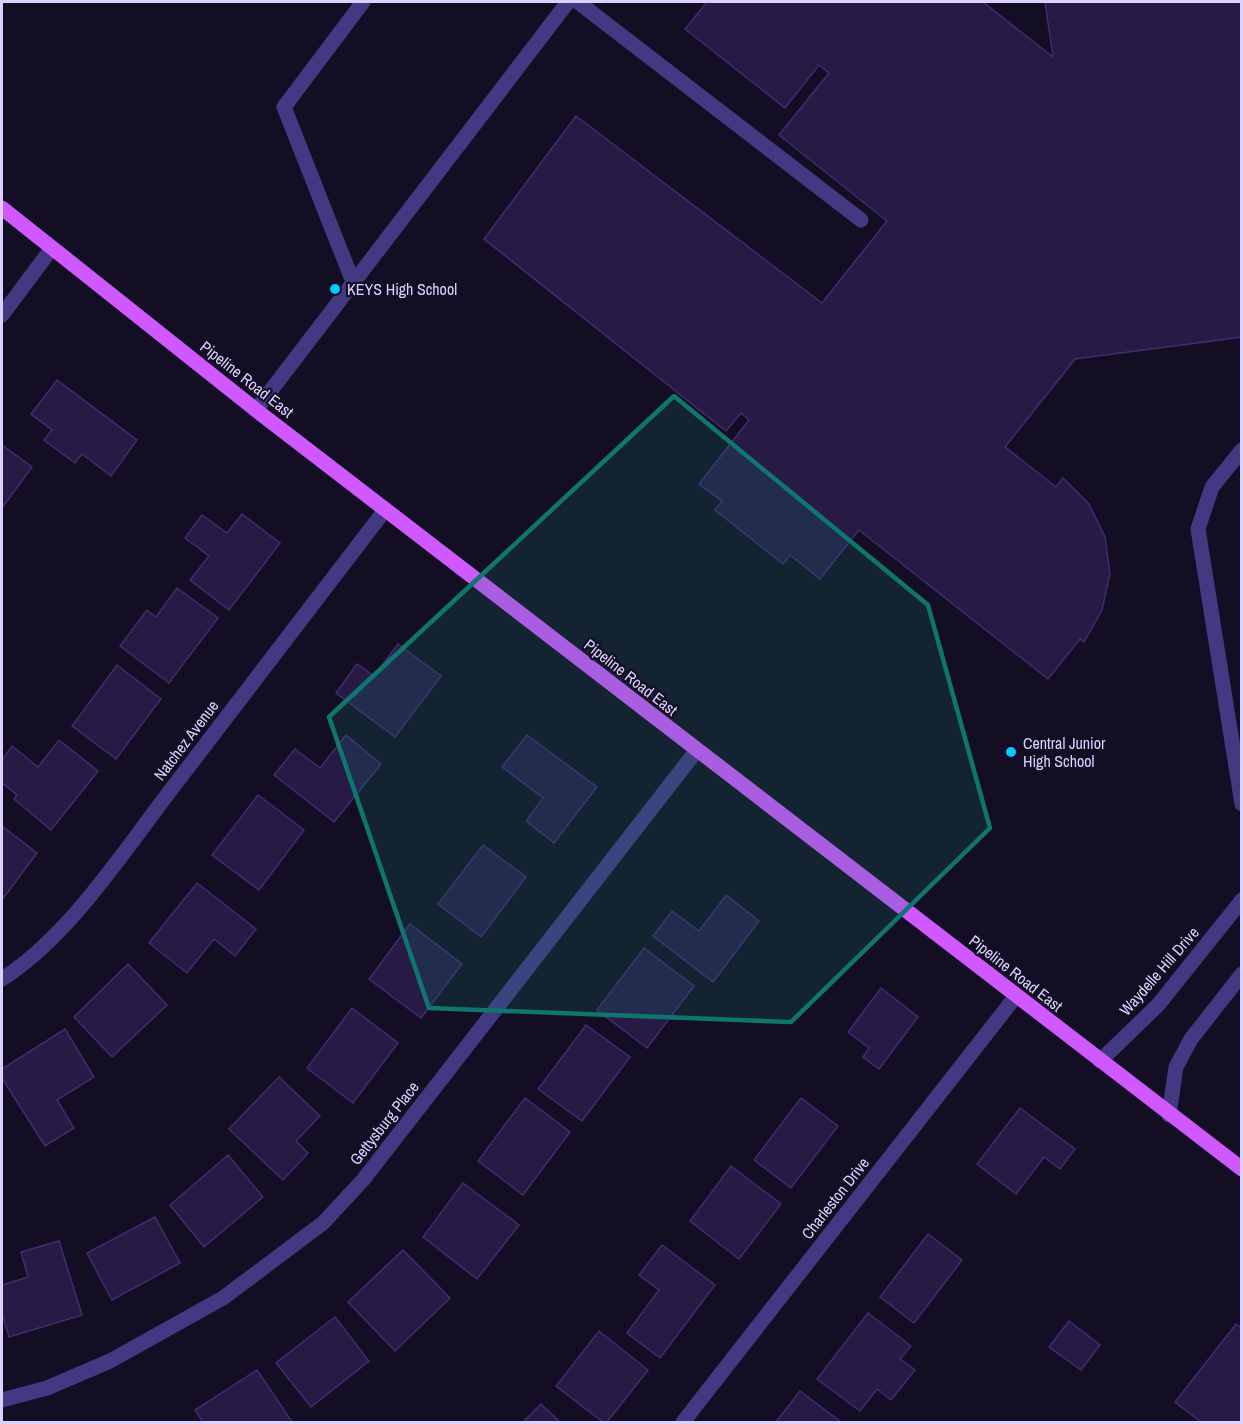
<svg xmlns="http://www.w3.org/2000/svg" width="1243" height="1424" viewBox="0 0 1243 1424" font-family="'Archivo Narrow',sans-serif">
	<rect width="100%" height="100%" fill="#140e24"/>
	<g fill="#271a45" stroke="#402c71" stroke-width="1.5">
		<polygon points="707,2 983,2 1053,57 1045,2 1242,2 1242,337 1075,359 1005,447 1056,487 1063,478 1089,504 1105,537 1110,574 1102,610 1084,642 1080,639 1048,679 859,530 820,579 790,555 783,564 715,510 722,501 699,484 749,420 741,413 726,431 484,239 576,116 822,303 887,221 779,135 829,73 819,65 785,108 685,29"/>
		<polygon points="57,380 137,440 111,476 82,454 75,463 44,440 52,430 31,414"/>
		<polygon points="2,445 32,467 2,508"/>
		<polygon points="242,514 280,543 229,610 190,580 209,556 185,538 202,515 227,533"/>
		<polygon points="177,588 218,618 169,683 120,646 147,610 156,617"/>
		<polygon points="398,644 441,676 395,737 336,693 357,664 374,676"/>
		<polygon points="117,665 161,699 116,759 72,726"/>
		<polygon points="346,735 381,764 334,822 274,775 295,749 320,768"/>
		<polygon points="527,735 597,787 554,843 526,821 543,798 502,767"/>
		<polygon points="59,740 98,771 51,830 14,799 17,795 2,783 2,760 12,746 38,767"/>
		<polygon points="258,795 304,830 259,890 212,855"/>
		<polygon points="2,826 37,853 2,900"/>
		<polygon points="483,845 526,877 481,937 438,904"/>
		<polygon points="197,883 256,929 235,956 214,939 187,973 149,943"/>
		<polygon points="726,895 759,921 713,982 653,936 672,911 699,931"/>
		<polygon points="410,924 462,964 421,1018 369,979"/>
		<polygon points="644,948 694,986 647,1048 597,1010"/>
		<polygon points="128,964 167,1005 112,1057 74,1017"/>
		<polygon points="881,988 918,1017 879,1069 863,1057 869,1048 848,1032"/>
		<polygon points="352,1008 398,1043 353,1103 307,1068"/>
		<polygon points="586,1025 630,1057 582,1121 538,1089"/>
		<polygon points="65,1029 94,1077 57,1100 74,1128 45,1146 2,1078 2,1069"/>
		<polygon points="279,1077 320,1116 296,1141 308,1153 283,1180 229,1129"/>
		<polygon points="525,1098 570,1132 523,1195 478,1161"/>
		<polygon points="801,1098 838,1126 791,1188 754,1160"/>
		<polygon points="1020,1108 1075,1149 1060,1169 1044,1157 1016,1194 977,1164"/>
		<polygon points="228,1155 263,1197 204,1247 170,1205"/>
		<polygon points="731,1166 781,1204 739,1259 690,1221"/>
		<polygon points="463,1183 519,1225 477,1279 423,1237"/>
		<polygon points="155,1217 180,1263 112,1300 87,1253"/>
		<polygon points="928,1234 962,1260 914,1323 880,1297"/>
		<polygon points="59,1241 82,1315 9,1337 2,1313 2,1285 28,1277 21,1252"/>
		<polygon points="662,1245 715,1285 660,1358 627,1333 659,1290 639,1275"/>
		<polygon points="403,1250 450,1298 395,1351 348,1302"/>
		<polygon points="868,1313 911,1346 900,1359 915,1370 891,1400 877,1389 860,1411 817,1379"/>
		<polygon points="335,1317 369,1361 311,1407 276,1363"/>
		<polygon points="1069,1321 1100,1345 1081,1370 1049,1347"/>
		<polygon points="1236,1324 1242,1328 1242,1422 1201,1422 1175,1402"/>
		<polygon points="599,1331 648,1370 607,1422 603,1422 556,1386"/>
		<polygon points="257,1370 292,1422 203,1422 195,1410"/>
		<polygon points="800,1391 841,1422 776,1422"/>
		<polygon points="541,1404 560,1422 523,1422"/>
	</g>
	<g fill="none" stroke-linecap="round" stroke-linejoin="round">
		<g stroke="#433983" stroke-width="15">
			<polyline points="578,2 861,220"/>
			<polyline points="353,282 284,107 363,2"/>
			<polyline points="2,315 52,248"/>
			<polyline points="256,410 568,2"/>
			<polyline points="1242,450 1212,487 1198,529 1242,804"/>
			<path d="M2 979C68 937 122 854 170 791 242 697 313 603 385 510"/>
			<polyline points="1100,1061 1158,1005 1242,900"/>
			<polyline points="1169,1115 1176,1067 1191,1039 1242,974"/>
			<polyline points="2,1400 47,1388 110,1361 223,1298 323,1223 363,1180 697,750"/>
			<polyline points="683,1422 1016,996"/>
		</g>
		<polyline stroke="#d058ff" stroke-width="15" points="2,208 256,410 1242,1169"/>
	</g>
	<path fill="#0f766e" fill-opacity="0.2" stroke="#0f766e" stroke-width="4.5" stroke-linejoin="round" d="M674 396 928 605 990 828 791 1022 429 1008 329 717Z"/>
	<g fill="#00cbfc" stroke="#140e24" stroke-width="2">
		<circle cx="335" cy="289" r="6"/>
		<circle cx="1011" cy="752" r="6"/>
	</g>
	<g text-anchor="middle" dominant-baseline="central" stroke-width="4.5" stroke-linejoin="round" paint-order="stroke">
		<g font-size="16" fill="#dbd1ff" stroke="#140e24" text-anchor="start">
			<text x="347" y="289">KEYS High School</text>
			<text x="1023" y="743">Central Junior<tspan x="1023" dy="18">High School</tspan></text>
		</g>
		<g font-size="16" fill="#dbd1ff" stroke="#140e24">
			<text transform="translate(247 379) rotate(38)">Pipeline Road East</text>
			<text transform="translate(631 677) rotate(38)">Pipeline Road East</text>
			<text transform="translate(186 740) rotate(-53)">Natchez Avenue</text>
			<text transform="translate(1159 971) rotate(-49)">Waydelle Hill Drive</text>
			<text transform="translate(1016 973) rotate(38)">Pipeline Road East</text>
			<text transform="translate(384 1123) rotate(-52)">Gettysburg Place</text>
			<text transform="translate(835 1198) rotate(-52)">Charleston Drive</text>
		</g>
	</g>
	<rect width="1243" height="1424" fill="none" stroke="#dbd1ff" stroke-width="6"/>
</svg>
